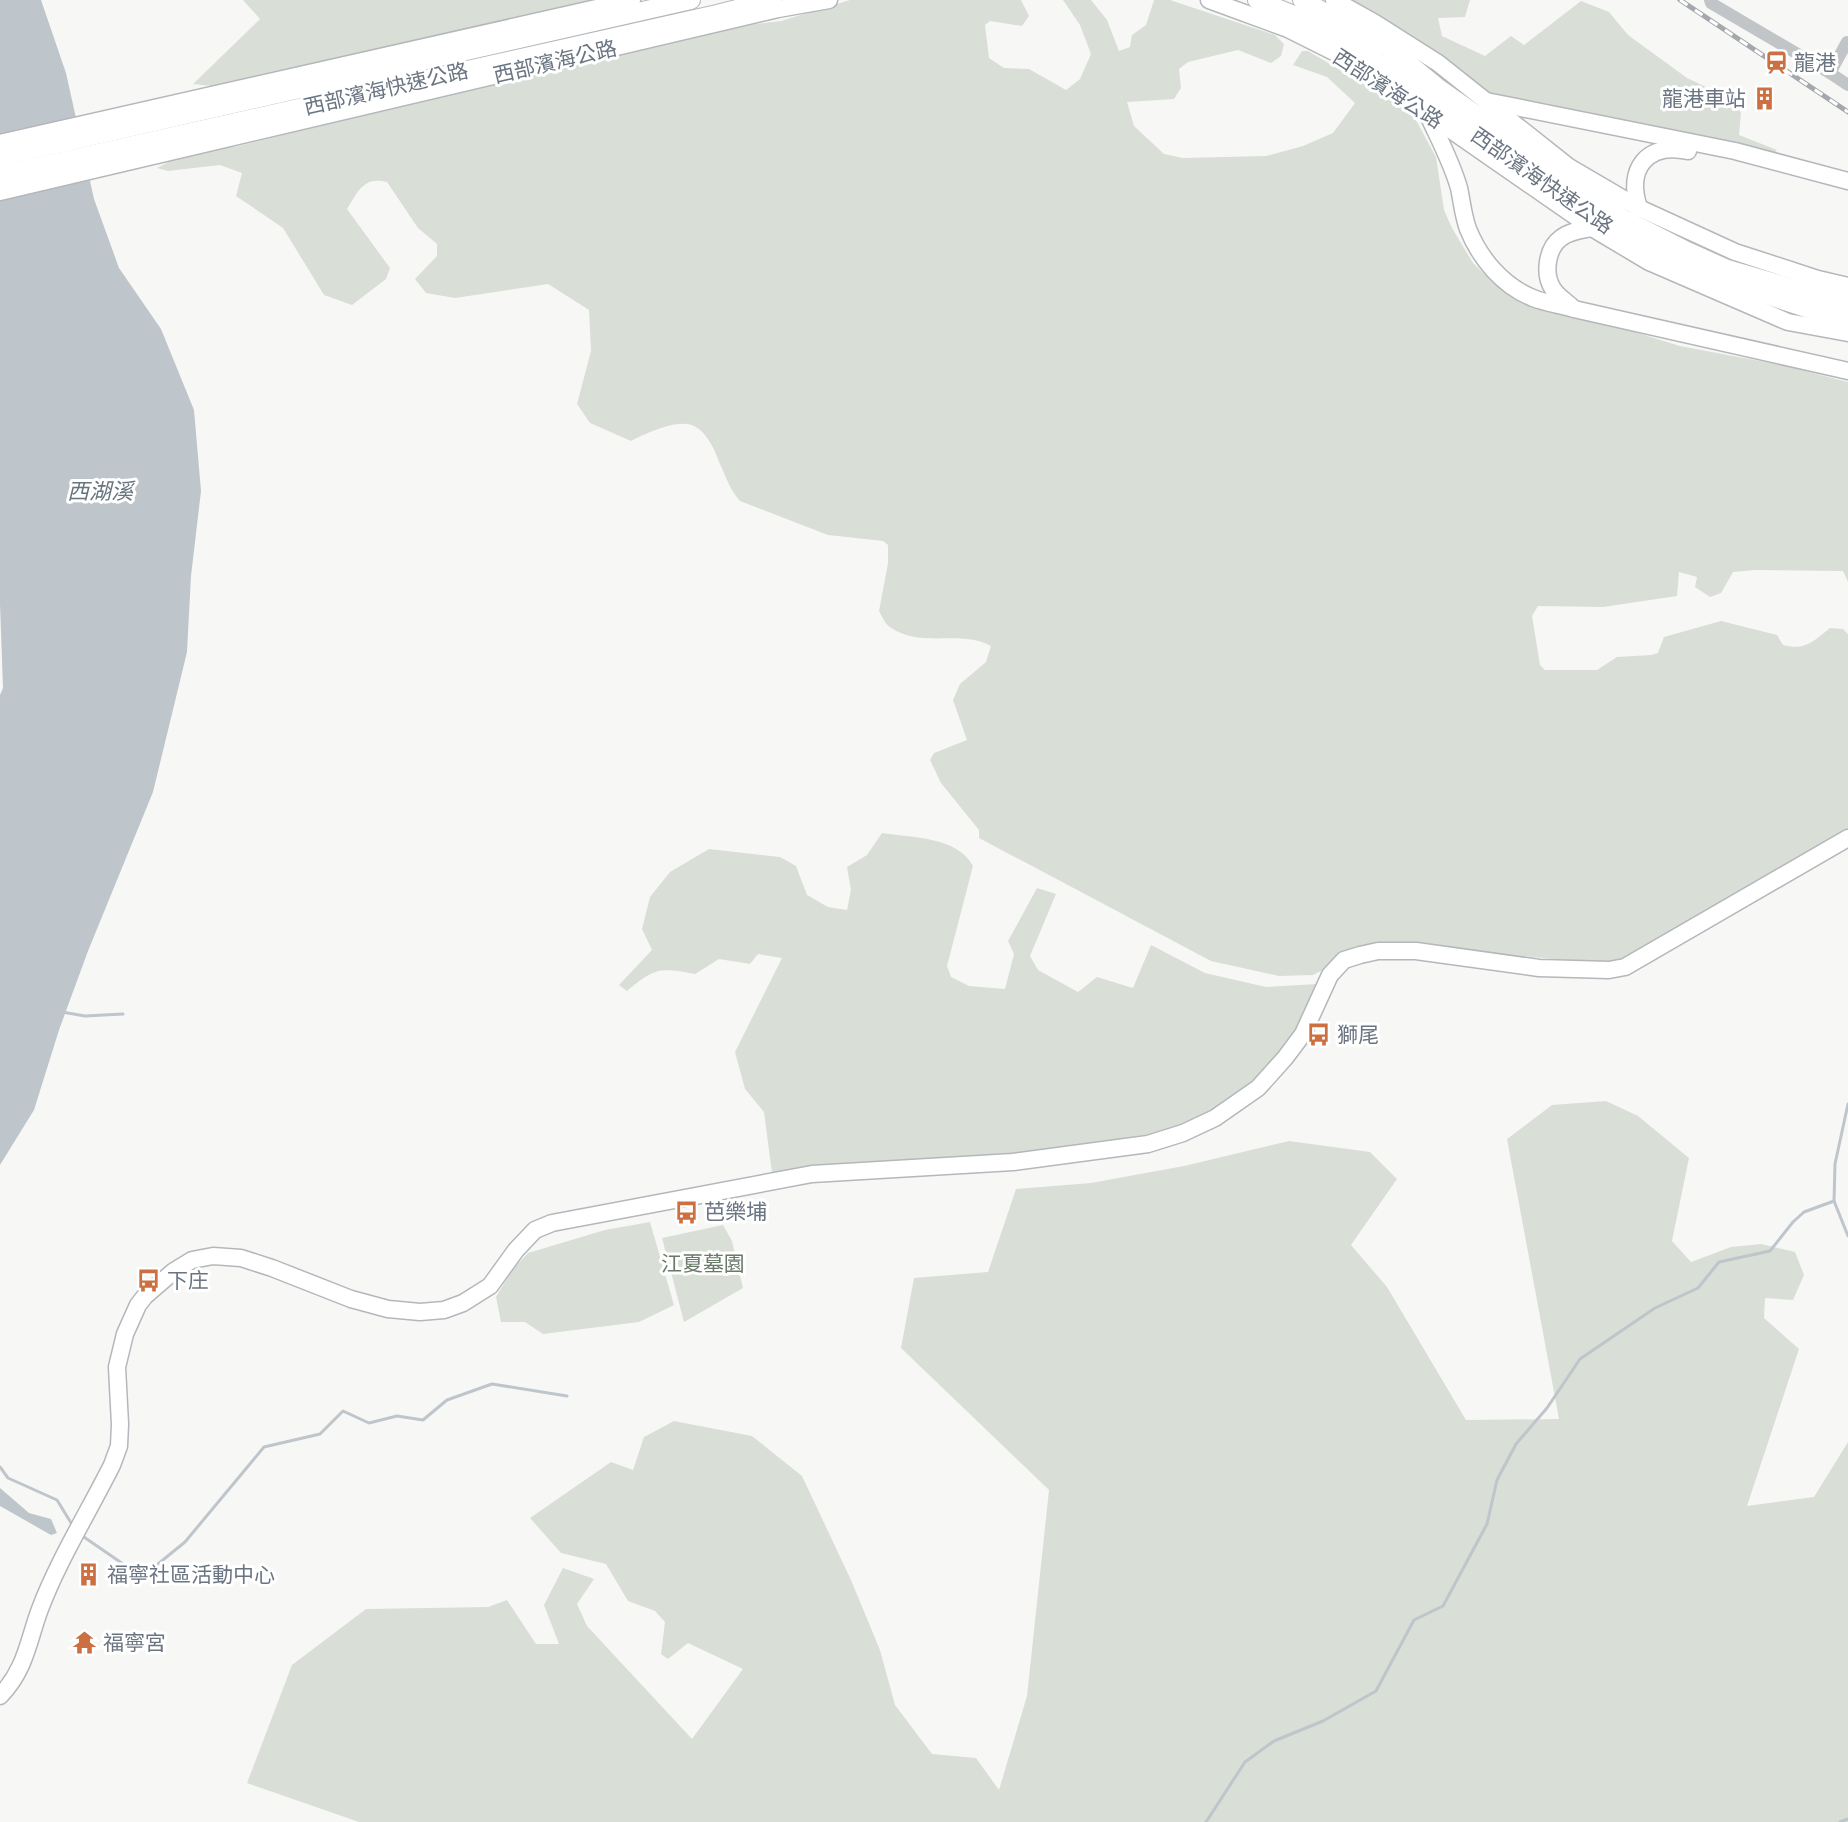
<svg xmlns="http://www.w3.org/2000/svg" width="1848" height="1822" font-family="Mulish,'Noto Sans TC',sans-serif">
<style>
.green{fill:#d9ded7}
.water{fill:#bec5cb}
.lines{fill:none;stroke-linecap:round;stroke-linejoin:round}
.stream{stroke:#bec5cb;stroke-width:3}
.major-casing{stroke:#b4b7bb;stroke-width:19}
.highway-casing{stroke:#b5b8bb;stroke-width:20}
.minor{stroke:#c2c5c8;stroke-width:12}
.major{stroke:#fff;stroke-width:16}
.highway{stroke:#fff;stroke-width:18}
.rail-casing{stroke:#a4a8ad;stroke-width:5}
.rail{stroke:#fff;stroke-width:3;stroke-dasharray:9;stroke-linecap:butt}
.labels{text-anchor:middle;stroke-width:6;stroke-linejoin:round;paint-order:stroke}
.street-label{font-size:21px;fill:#6b7582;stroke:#fff}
.poi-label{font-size:21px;fill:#6b7582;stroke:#fff;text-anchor:start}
.park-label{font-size:21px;fill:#6a7a69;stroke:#fff}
.water-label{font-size:22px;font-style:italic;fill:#67757e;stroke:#fff}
</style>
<rect width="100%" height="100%" fill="#f7f8f6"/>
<g class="green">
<polygon points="243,0 594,0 230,88 193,84 260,19"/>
<path d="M850,0H1021L1029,16L1022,26L990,21L985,25L989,58L1004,68L1029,69L1066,90L1080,79L1091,54L1080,25L1063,0H1091L1107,20L1119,51L1130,47L1132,35L1146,25L1154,0H1170L1275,35L1284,44L1281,56L1271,63L1238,50L1188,62L1179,69L1181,88L1174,99L1127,102L1134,126L1164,154L1183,158L1266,156L1303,146L1333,133L1355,103L1327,77L1293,65L1302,51H1308L1404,108L1417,122L1436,157L1444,210L1452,228L1473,263L1497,286L1559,313L1612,325L1680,346L1781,365L1848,382V582L1843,571L1756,570L1733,572L1721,593L1710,597L1695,587L1697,577L1679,572L1677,596L1603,607L1538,606L1532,616L1540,665L1545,670H1597L1617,657L1651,655L1658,653L1664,637L1721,621L1777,635L1783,645C1805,651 1814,641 1830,628L1843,629L1848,634V832L1637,958L1612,964L1384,944H1375L1313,975L1279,976L1211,961L979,838V830L941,783L930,760L934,753L967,740L953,700L960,684L986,662L991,646C960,629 920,649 890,627C885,624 882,616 879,611L888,563V545L883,541L828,535L740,501C730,490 726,477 720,464C715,451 708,433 694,426C678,418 645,434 631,441L590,423L577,404L591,351L589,310L548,284L455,298L426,293L415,279L437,256V244L418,228L387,182C363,176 358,192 347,209L390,268L386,279L352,305L324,295L283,228L236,196L242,173L220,165L168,171L157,168L184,154L239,146L706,30L781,21Z"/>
<polygon points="1349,0 1470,0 1465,17 1438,18 1442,36 1485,56 1511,36 1524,45 1581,1 1609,12 1628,35 1687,78 1732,99 1741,113 1739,135 1777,150 1770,158 1497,96 1461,81"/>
<path d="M882,833C912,838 957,836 973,866L947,966L951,977L969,986L1005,989L1014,954L1008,941L1037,888L1056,894L1030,956L1038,970L1078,992L1097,977L1133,988L1151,945L1205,973L1266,987L1317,984L1326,991L1256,1090L1163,1132L991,1158L772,1173L764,1112L745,1089L735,1052L782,958L758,954L750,964L719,959L695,974C660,967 654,968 627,991L619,985L652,950L642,929L650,897L670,872L709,849L780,857L796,866L807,895L828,907L847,910L851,890L847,867L867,855Z"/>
<polygon points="1606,1101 1638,1116 1689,1158 1672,1241 1691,1262 1731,1247 1761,1244 1795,1252 1804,1275 1793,1300 1765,1298 1764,1318 1799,1349 1747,1506 1814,1497 1848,1442 1848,1822 359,1822 247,1783 292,1665 366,1609 488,1607 507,1600 536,1644 559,1644 544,1605 563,1568 594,1579 577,1604 587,1626 692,1739 743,1669 688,1643 668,1659 661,1654 665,1622 655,1611 628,1601 606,1564 561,1553 530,1518 611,1462 633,1470 644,1437 674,1421 752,1436 802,1476 851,1580 880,1650 895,1705 932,1754 976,1758 999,1790 1027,1696 1049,1490 901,1348 914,1278 988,1272 1016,1189 1091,1183 1184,1166 1289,1141 1370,1152 1397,1179 1351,1245 1387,1287 1466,1420 1559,1419 1507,1139 1552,1105"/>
<polygon points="650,1222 674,1305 639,1322 543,1334 525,1322 501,1322 496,1297 512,1270 528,1253 605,1230"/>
<polygon points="723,1225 732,1241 743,1288 684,1322 662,1238"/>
</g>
<g class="water">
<polygon points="0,0 41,0 66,73 94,199 119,268 161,329 194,410 201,491 191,576 187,652 153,792 88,951 59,1030 34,1110 0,1165 0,695 3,688 0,604"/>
<polygon points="0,1488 29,1513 51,1519 57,1533 51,1535 0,1506"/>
</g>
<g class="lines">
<g class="stream">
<polyline points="62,1012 85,1016 123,1014"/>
<polyline points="1848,1104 1835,1164 1834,1201 1848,1236"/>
<polyline points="0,1467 8,1478 57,1500 73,1526"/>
<polyline points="81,1535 142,1577 185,1542 264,1447 320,1434 343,1411 369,1423 397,1416 423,1420 447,1400 492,1384 567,1396"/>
<polyline points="1206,1822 1245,1762 1274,1741 1323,1721 1376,1691 1414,1620 1443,1606 1487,1524 1497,1480 1516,1444 1547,1408 1580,1359 1655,1308 1698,1288 1719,1262 1770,1251 1793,1222 1804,1212 1834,1201"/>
<polyline points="1840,1822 1848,1819"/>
</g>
<defs>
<g id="major">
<polyline points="1209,0 1288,29 1350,60 1592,228 1649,262 1788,322 1848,333"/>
<polyline points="1334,0 1375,23 1438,63 1569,167 1639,208 1735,252 1818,279 1848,286"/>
<polyline points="1486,101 1735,151 1848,181"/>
<path d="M1428,115C1439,139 1452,163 1459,188C1462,202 1463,215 1468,229C1480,259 1503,286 1533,298C1546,303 1561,305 1574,309L1848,371"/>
<polyline points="0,143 632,0"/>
<polyline points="0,192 778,9 829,0"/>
<path d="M1639,208C1626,169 1647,142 1688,151"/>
<path d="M1573,308C1567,302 1557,296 1553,289C1543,274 1547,248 1561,238C1570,231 1582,230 1592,228"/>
<path d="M0,1696C26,1669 28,1641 40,1609C58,1561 89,1511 112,1465L119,1446L120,1424L117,1367L125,1334L138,1305L145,1296L174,1271L192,1260L213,1256L241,1258L272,1268L351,1299L388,1309L420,1312L444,1310L463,1303L490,1286L516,1250L535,1230L552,1223L812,1174L1013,1162L1148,1144L1183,1133L1215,1118L1258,1088L1285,1058L1303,1034L1330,975L1344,960L1360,955L1378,951H1416L1539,968L1609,970L1625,967L1848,838"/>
</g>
<g id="highway">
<polyline points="1257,0 1306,20 1373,58 1503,155 1618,235 1680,266 1812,310 1848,317"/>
<polyline points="1302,0 1387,46 1437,87 1624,219 1687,251 1727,269 1813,294 1848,301"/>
<polyline points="0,157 691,0"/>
<polyline points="0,175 717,14 772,0"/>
</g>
</defs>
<use href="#major" class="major-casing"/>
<use href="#highway" class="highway-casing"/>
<g class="minor">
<polyline points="1710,0 1711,3 1830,73"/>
<polyline points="1847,42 1830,73 1848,85"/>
</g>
<use href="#major" class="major"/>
<use href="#highway" class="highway"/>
<defs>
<polyline id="rail" points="1680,0 1848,112"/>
</defs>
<use href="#rail" class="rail-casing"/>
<use href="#rail" class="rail"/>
</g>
<defs>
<symbol id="station-bare" viewBox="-9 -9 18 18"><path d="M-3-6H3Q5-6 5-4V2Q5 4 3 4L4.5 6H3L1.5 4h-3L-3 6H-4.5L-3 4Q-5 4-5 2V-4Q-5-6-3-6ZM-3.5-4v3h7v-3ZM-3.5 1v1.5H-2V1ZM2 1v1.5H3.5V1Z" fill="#cd7041" stroke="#fff" stroke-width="2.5" paint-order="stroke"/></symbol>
<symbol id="building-bare" viewBox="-9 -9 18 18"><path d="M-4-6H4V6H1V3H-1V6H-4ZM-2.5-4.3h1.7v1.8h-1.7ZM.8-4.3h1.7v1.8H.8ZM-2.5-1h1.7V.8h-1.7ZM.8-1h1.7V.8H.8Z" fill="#cd7041" stroke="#fff" stroke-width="2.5" paint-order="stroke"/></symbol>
<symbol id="bus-bare" viewBox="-9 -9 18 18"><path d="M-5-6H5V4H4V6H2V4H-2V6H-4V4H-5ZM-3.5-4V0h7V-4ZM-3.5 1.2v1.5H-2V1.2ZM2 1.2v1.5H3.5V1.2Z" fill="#cd7041" stroke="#fff" stroke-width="2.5" paint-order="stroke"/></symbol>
<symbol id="temple-bare" viewBox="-9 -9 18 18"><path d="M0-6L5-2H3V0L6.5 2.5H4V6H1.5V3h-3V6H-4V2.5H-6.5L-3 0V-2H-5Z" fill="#cd7041" stroke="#fff" stroke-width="2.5" paint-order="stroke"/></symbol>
</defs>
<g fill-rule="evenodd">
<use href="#station-bare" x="1760" y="46" width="33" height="33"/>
<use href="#building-bare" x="1748" y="82" width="33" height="33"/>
<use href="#bus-bare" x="1302" y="1018" width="33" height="33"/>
<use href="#bus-bare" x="670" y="1196" width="33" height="33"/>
<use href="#bus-bare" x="132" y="1264" width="33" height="33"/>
<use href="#building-bare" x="72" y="1558" width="33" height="33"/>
<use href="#temple-bare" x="68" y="1626" width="33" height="33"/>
</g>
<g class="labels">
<g class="street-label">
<text transform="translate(555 62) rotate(-13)" y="7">西部濱海公路</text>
<text transform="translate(386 89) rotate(-13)" y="7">西部濱海快速公路</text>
<text transform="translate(1388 89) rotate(33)" y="7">西部濱海公路</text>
<text transform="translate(1542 181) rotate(35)" y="7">西部濱海快速公路</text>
</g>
<g class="poi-label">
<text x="1794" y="70">龍港</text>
<text x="1746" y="106" text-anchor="end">龍港車站</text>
<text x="1337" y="1042">獅尾</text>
<text x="704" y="1219">芭樂埔</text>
<text x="167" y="1288">下庄</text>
<text x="107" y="1582">福寧社區活動中心</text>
<text x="103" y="1650">福寧宮</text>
</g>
<g class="park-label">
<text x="703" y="1271">江夏墓園</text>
</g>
<g class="water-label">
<text x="100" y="499">西湖溪</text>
</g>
</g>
</svg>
